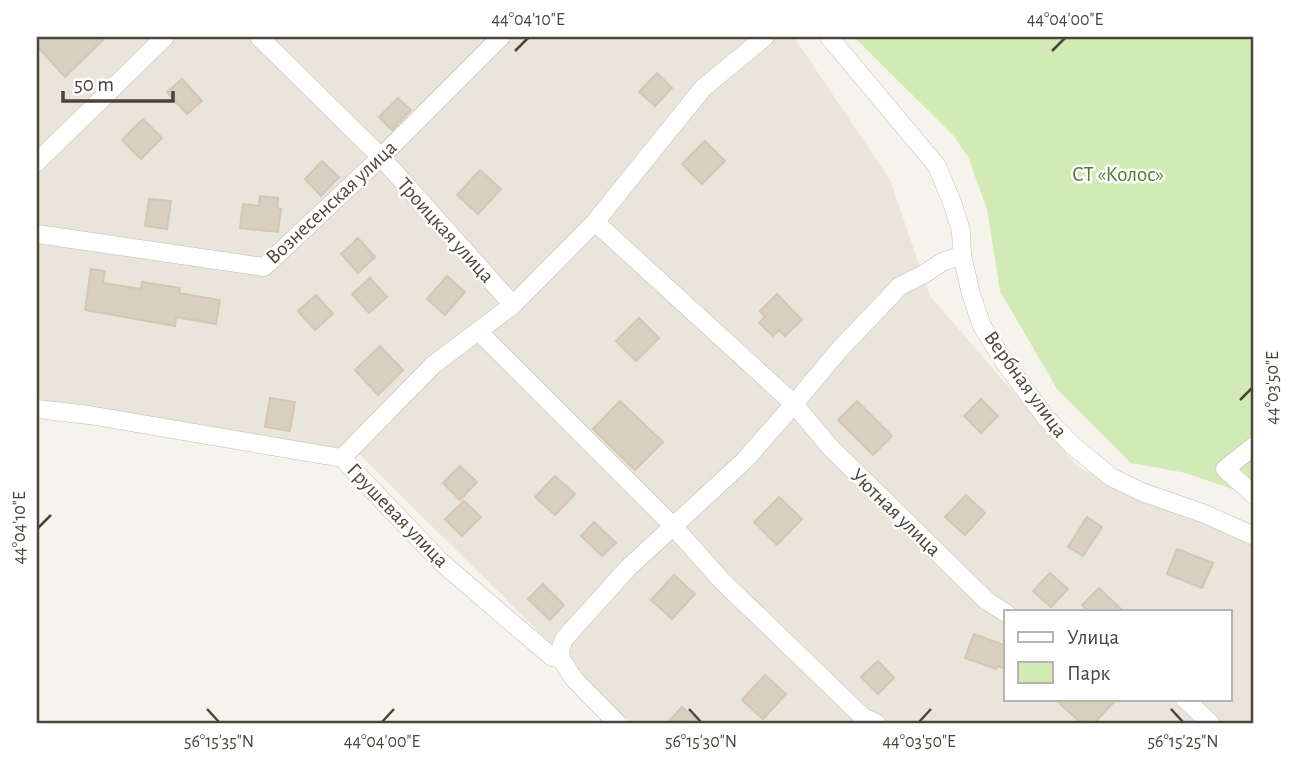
<svg xmlns="http://www.w3.org/2000/svg" width="1291" height="760" font-family="'Alegreya Sans',sans-serif">
<style>
.residential{fill:#eae5da;fill-rule:evenodd}
.green{fill:#d2eab5}
.building{fill:#d8cfc1;stroke:#d3c7b4;stroke-width:2}
.lines{fill:none;stroke-linecap:round;stroke-linejoin:round}
.minor-casing{stroke:#c2bbae;stroke-width:19}
.minor{stroke:#fff;stroke-width:18}
.ticks{fill:none;stroke:#4b4439;stroke-width:2.5}
.labels{text-anchor:middle;stroke-width:5;stroke-linejoin:round;paint-order:stroke}
.park-label{font-size:21px;fill:#4a7f2a;stroke:#fff}
.street-label{font-size:21px;fill:#4b4439;stroke:#fff}
.neatline{fill:none;stroke:#4b4439;stroke-width:2.5}
.ticks-label{font-size:18px;text-anchor:middle;fill:#4b4439}
</style>
<rect width="100%" height="100%" fill="#f6f3ec"/>
<path class="residential" d="M37,37H794L890,180L930,296L1079,468L1241,536L1254,548V723H631L357,452L37,407ZM1006,611H1230V699H1006Z"/>
<polygon class="green" points="854,37 1254,37 1254,505 1235,490 1186,473 1131,463 1057,389 1000,291 987,209 968,157 953,135"/>
<g class="building">
<polygon points="37,37 106,37 65,77 37,46"/>
<polygon points="657,73 672,88 655,106 639,92"/>
<polygon points="182,79 202,101 187,114 167,92"/>
<polygon points="398,98 411,110 392,130 379,117"/>
<polygon points="143,119 162,138 141,159 122,140"/>
<polygon points="705,141 725,161 702,184 682,164"/>
<polygon points="322,161 339,177 321,196 305,179"/>
<polygon points="480,170 501,189 478,214 457,195"/>
<polygon points="260,196 278,198 277,208 281,209 278,232 240,228 243,204 259,206"/>
<polygon points="149,199 171,201 167,229 145,226"/>
<polygon points="358,238 375,257 358,273 341,254"/>
<polygon points="91,269 105,271 103,283 141,289 142,282 180,288 179,293 220,300 216,324 176,317 175,326 85,310"/>
<polygon points="447,276 465,292 445,315 427,299"/>
<polygon points="370,278 387,297 369,313 352,294"/>
<polygon points="777,294 802,320 785,336 779,330 773,336 759,323 765,317 760,311"/>
<polygon points="316,295 333,314 315,330 298,311"/>
<polygon points="639,318 659,338 636,361 616,341"/>
<polygon points="380,346 403,370 378,395 355,370"/>
<polygon points="270,398 295,402 290,431 265,427"/>
<polygon points="981,399 998,416 981,433 964,416"/>
<polygon points="620,401 663,442 635,470 593,429"/>
<polygon points="857,401 892,436 873,455 838,420"/>
<polygon points="460,466 477,482 460,500 443,483"/>
<polygon points="555,476 575,494 555,515 535,497"/>
<polygon points="966,495 985,513 965,535 945,517"/>
<polygon points="779,497 802,519 777,545 754,522"/>
<polygon points="464,501 481,517 462,536 445,519"/>
<polygon points="1087,517 1102,527 1083,556 1068,547"/>
<polygon points="594,522 616,543 602,556 581,536"/>
<polygon points="1177,549 1213,563 1202,588 1167,574"/>
<polygon points="1050,573 1068,589 1051,607 1033,591"/>
<polygon points="674,575 695,594 672,619 651,600"/>
<polygon points="543,584 564,605 550,620 528,599"/>
<polygon points="1099,588 1123,611 1088,611 1082,605"/>
<polygon points="974,634 1006,646 1006,669 997,666 996,669 965,658"/>
<polygon points="878,661 894,678 878,694 861,677"/>
<polygon points="765,675 786,694 763,719 742,700"/>
<polygon points="1055,699 1117,699 1094,723 1081,723"/>
<polygon points="682,707 699,723 667,723"/>
</g>
<g class="lines">
<defs>
<g id="minor">
<polyline points="259,37 381,157 513,305"/>
<polyline points="829,37 937,166 953,205 961,231 962,255 971,294 982,326 1005,363 1046,418 1071,444 1111,477 1142,492 1205,514 1254,536"/>
<polyline points="37,162 165,37"/>
<polyline points="595,222 794,404 839,350 900,286 924,274 942,262 962,255"/>
<polyline points="37,234 264,267 381,157 501,37"/>
<polyline points="479,332 674,527 722,581 863,717 876,723"/>
<polyline points="37,409 89,415 342,458 441,562 552,657 561,659 574,679 617,723"/>
<polyline points="1254,446 1225,469 1254,495"/>
<polyline points="342,458 433,365 513,305 595,222 703,88 765,37"/>
<polyline points="561,659 560,650 564,639 628,568 745,460 794,404 830,447 987,601 1006,613"/>
<polyline points="1185,699 1210,723"/>
</g>
</defs>
<use href="#minor" class="minor-casing"/>
<use href="#minor" class="minor"/>
</g>
<path class="ticks" d="M515,51L528,38M1052,51L1065,38M1240,400L1252,388M38,528L51,515M207,709L219,722M689,709L701,722M1171,709L1183,722M382,722L394,709M919,722L931,709"/>
<g class="labels">
<g class="park-label">
<text x="1118" y="181">СТ «Колос»</text>
</g>
<g class="street-label">
<text transform="translate(331 202) rotate(-43)" y="7">Вознесенская улица</text>
<text transform="translate(446 230) rotate(48)" y="7">Троицкая улица</text>
<text transform="translate(1026 384) rotate(54)" y="7">Вербная улица</text>
<text transform="translate(896 512) rotate(44)" y="7">Уютная улица</text>
<text transform="translate(398 515) rotate(46)" y="7">Грушевая улица</text>
</g>
</g>
<rect width="1291" height="760" fill="none" stroke="#ffffff" stroke-width="77"/>
<rect x="1004" y="610" width="228" height="91" fill="#ffffff" stroke="#b7b4b0" stroke-width="2"/>
<rect x="1018" y="632" width="35" height="10" fill="#ffffff" stroke="#b7b4b0" stroke-width="2"/>
<text x="1067" y="644" font-size="21" fill="#4b4439">Улица</text>
<rect x="1018" y="662" width="35" height="21" fill="#d2eab5" stroke="#b7b4b0" stroke-width="2"/>
<text x="1067" y="680" font-size="21" fill="#4b4439">Парк</text>
<path d="M63 91v10h110v-10" fill="none" stroke="#4b4439" stroke-width="3.5"/>
<text x="74" y="91" font-size="21" fill="#4b4439" stroke="#ffffff" stroke-width="5" paint-order="stroke">50 m</text>
<rect x="38" y="38" width="1214" height="684" class="neatline"/>
<g class="ticks-label">
<text x="528" y="25">44°04'10"E</text>
<text x="1065" y="25">44°04'00"E</text>
<text transform="translate(1272 388) rotate(-90)" y="6">44°03'50"E</text>
<text transform="translate(19 528) rotate(-90)" y="6">44°04'10"E</text>
<text x="219" y="747">56°15'35"N</text>
<text x="382" y="747">44°04'00"E</text>
<text x="701" y="747">56°15'30"N</text>
<text x="919" y="747">44°03'50"E</text>
<text x="1183" y="747">56°15'25"N</text>
</g>
</svg>
